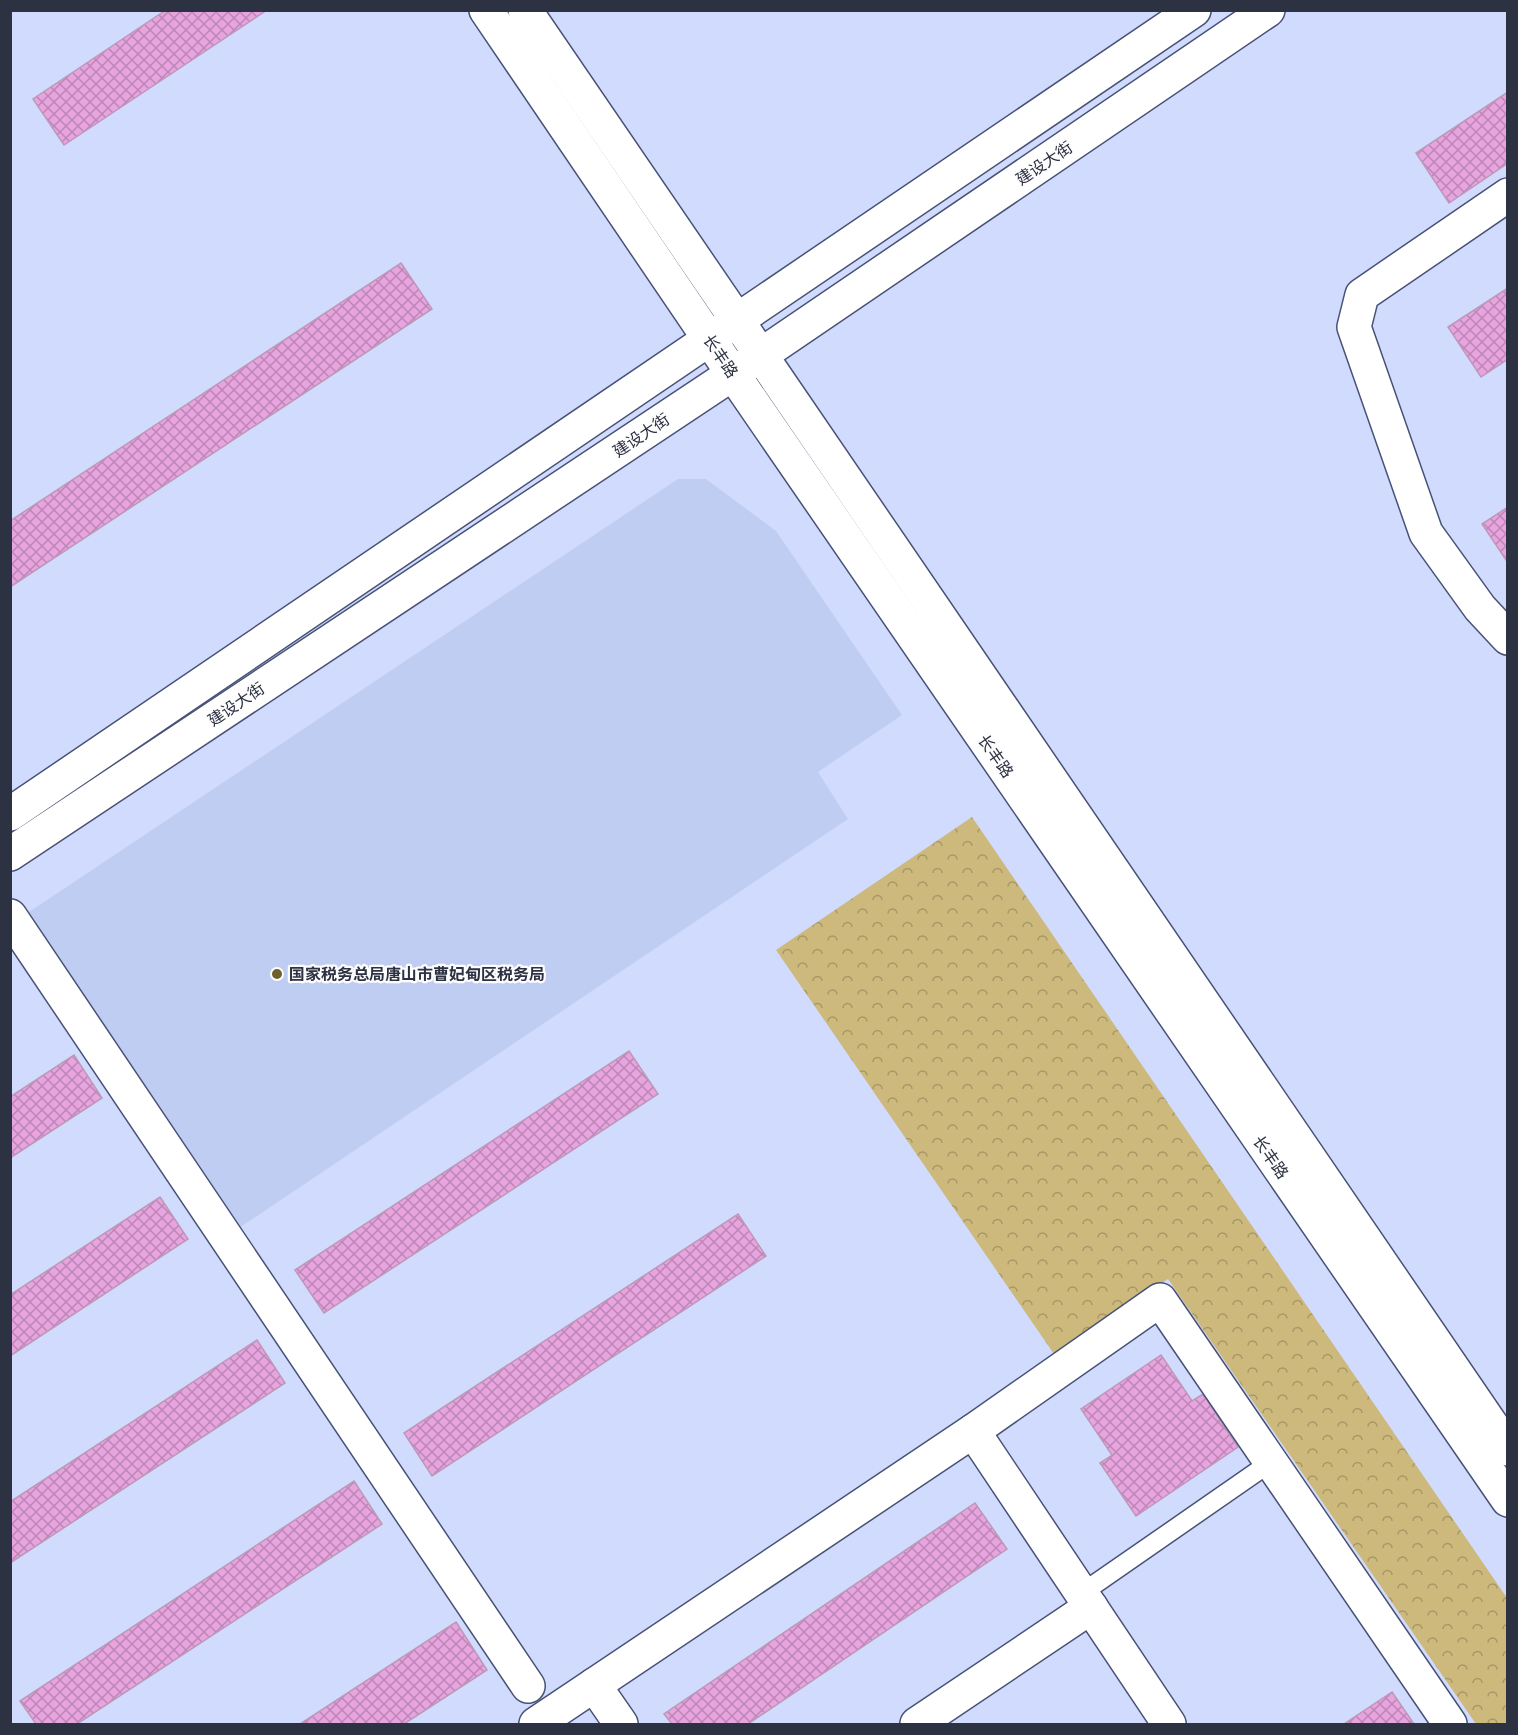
<svg xmlns="http://www.w3.org/2000/svg" width="1518" height="1735" font-family="Arial,'Noto Sans SC',sans-serif">
<style>
.built{fill:#c0cdf3}
.forest{fill:url(#forest-crowns)}
.building{fill:url(#building-cross-hatch);stroke:#bd99b8;stroke-width:1.5}
.lines{fill:none;stroke-linecap:round;stroke-linejoin:round}
.service-casing{stroke:#485276;stroke-width:21}
.minor-casing{stroke:#485276;stroke-width:36}
.secondary-casing{stroke:#485276;stroke-width:36}
.service{stroke:#fff;stroke-width:18}
.minor{stroke:#fff;stroke-width:33}
.secondary{stroke:#fff;stroke-width:33}
.poi-dot{fill:#6f5f2d;stroke:#fdfdfd;stroke-width:2}
.labels{text-anchor:middle;stroke-width:4.5;stroke-linejoin:round;paint-order:stroke}
.street-label{font-size:16px;fill:#2d3243;stroke:#fdfdfd}
.poi-label{font-size:16px;font-weight:bold;fill:#2d3243;stroke:#fdfdfd;text-anchor:start}
</style>
<defs>
<pattern id="forest-crowns" width="20" height="18" patternUnits="userSpaceOnUse" patternTransform="scale(1.5)"><rect width="20" height="18" fill="#cdb97c"/><path d="M2 6a3 3 0 1 1 6 0M12 15a3 3 0 1 1 6 0" fill="none" stroke="#a79767"/></pattern>
<pattern id="building-cross-hatch" width="8" height="8" patternUnits="userSpaceOnUse" patternTransform="scale(1.5)"><rect width="8" height="8" fill="#e7a4de"/><path d="M0 0l8 8M0 8l8-8" fill="none" stroke="#bc86b6"/></pattern>
</defs>
<rect width="100%" height="100%" fill="#d0dbfd"/>
<polygon class="built" points="678,479 706,479 776,531 902,715 818,772 848,819 233,1232 23,916"/>
<polygon class="forest" points="972,817 1507,1598 1507,1724 1476,1724 1168,1279 1054,1354 776,950"/>
<g class="building">
<polygon points="166,10 267,10 64,145 33,99"/>
<polygon points="1508,92 1508,163 1449,203 1416,153"/>
<polygon points="401,263 432,309 10,587 10,521"/>
<polygon points="1508,288 1508,359 1481,377 1448,327"/>
<polygon points="1508,507 1508,563 1482,524"/>
<polygon points="629,1051 658,1094 324,1313 295,1270"/>
<polygon points="74,1055 102,1098 10,1158 10,1097"/>
<polygon points="160,1197 188,1239 10,1356 10,1295"/>
<polygon points="738,1214 766,1256 432,1476 404,1433"/>
<polygon points="257,1340 285,1383 10,1563 10,1502"/>
<polygon points="1161,1355 1192,1401 1203,1394 1238,1447 1136,1516 1100,1463 1112,1455 1081,1409"/>
<polygon points="354,1481 382,1524 77,1724 36,1724 20,1701"/>
<polygon points="975,1503 1007,1549 748,1724 672,1724 664,1714"/>
<polygon points="456,1622 487,1670 404,1724 300,1724"/>
<polygon points="1392,1692 1414,1724 1344,1724"/>
</g>
<g class="lines">
<defs>
<polyline id="service" points="1082,1593 1271,1462"/>
<g id="minor">
<polyline points="1508,195 1362,295 1354,327 1426,533 1480,608 1508,638"/>
<polyline points="10,916 528,1686"/>
<polyline points="973,1431 1160,1300 1450,1724"/>
<polyline points="594,1685 621,1724"/>
<polyline points="536,1724 973,1431 1169,1724"/>
<polyline points="917,1724 1091,1607"/>
</g>
<g id="secondary">
<polyline points="486,10 733,374 1508,1500"/>
<polyline points="525,10 1508,1449"/>
<polyline points="10,814 1194,10"/>
<polyline points="10,854 761,355 1268,10"/>
</g>
</defs>
<use href="#service" class="service-casing"/>
<use href="#minor" class="minor-casing"/>
<use href="#secondary" class="secondary-casing"/>
<use href="#service" class="service"/>
<use href="#minor" class="minor"/>
<use href="#secondary" class="secondary"/>
</g>
<circle class="poi-dot" cx="277" cy="974" r="6"/>
<g class="labels">
<g class="street-label">
<text transform="translate(1044 163) rotate(-34)" y="6">建设大街</text>
<text transform="translate(721 356) rotate(56)" y="6">长丰路</text>
<text transform="translate(641 435) rotate(-34)" y="6">建设大街</text>
<text transform="translate(236 704) rotate(-34)" y="6">建设大街</text>
<text transform="translate(996 756) rotate(55)" y="6">长丰路</text>
<text transform="translate(1271 1157) rotate(55)" y="6">长丰路</text>
</g>
<g class="poi-label">
<text x="289" y="980">国家税务总局唐山市曹妃甸区税务局</text>
</g>
</g>
<rect width="1518" height="1735" fill="none" stroke="#2d3243" stroke-width="24"/>
</svg>
